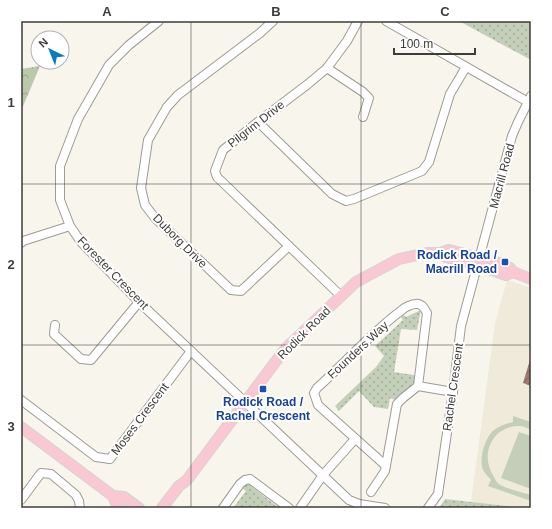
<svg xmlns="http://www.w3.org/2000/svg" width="552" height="529" font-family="Arial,sans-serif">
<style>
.built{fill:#efeada}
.grass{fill:url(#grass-dots)}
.forest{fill:url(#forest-crowns)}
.pitch{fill:#c4cfb9}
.building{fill:url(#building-hatch)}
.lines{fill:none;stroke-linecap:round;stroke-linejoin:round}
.minor-casing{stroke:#9e9b93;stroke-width:10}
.major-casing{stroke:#d4d4d3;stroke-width:12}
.minor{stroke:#fff;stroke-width:8}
.major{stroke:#fac8d3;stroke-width:10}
.grid{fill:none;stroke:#3d3c38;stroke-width:1;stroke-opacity:0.55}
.transit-dot{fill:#1a4fb4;stroke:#fff;stroke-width:1.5}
.labels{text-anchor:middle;stroke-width:4;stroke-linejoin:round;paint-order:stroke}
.street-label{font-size:12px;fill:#3d3c38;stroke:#fff}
.transit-label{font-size:12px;font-weight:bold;fill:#164399;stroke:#fff;text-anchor:end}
.neatline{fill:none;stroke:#3d3c38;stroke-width:1.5}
.grid-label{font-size:13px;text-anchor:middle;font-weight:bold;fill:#3d3c38}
</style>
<defs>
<pattern id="grass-dots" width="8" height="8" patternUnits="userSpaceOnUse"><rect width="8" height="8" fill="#c4cfb9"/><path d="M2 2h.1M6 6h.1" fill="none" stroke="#a0a997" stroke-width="1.8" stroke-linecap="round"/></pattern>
<pattern id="forest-crowns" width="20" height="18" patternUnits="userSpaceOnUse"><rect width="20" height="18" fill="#b9c9a9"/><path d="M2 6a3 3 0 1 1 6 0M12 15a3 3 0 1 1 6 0" fill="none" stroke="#98a48b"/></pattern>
<pattern id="building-hatch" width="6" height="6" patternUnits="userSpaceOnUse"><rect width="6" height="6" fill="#9d7876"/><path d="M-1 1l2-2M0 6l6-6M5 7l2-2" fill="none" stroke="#816462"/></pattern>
</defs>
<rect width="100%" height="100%" fill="#f8f5ec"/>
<polygon class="built" points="507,280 531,288 531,508 471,502 495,323"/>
<g class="grass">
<polygon points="459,21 530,21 531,60"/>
<polygon points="421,310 417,330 401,329 394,372 414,375 416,377 414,384 395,400 390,398 388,409 374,407 359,391 339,411 335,406 376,367 384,356 375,346 403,320 401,317 404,315 406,317"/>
<polygon points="249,483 255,484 252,487 279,508 233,508 246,491 242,488"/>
<polygon points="445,499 525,508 439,508"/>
</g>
<polygon class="forest" points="40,66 21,111 21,69"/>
<g class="pitch">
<path d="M513,416L531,422V430C527,428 523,426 519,426C492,426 479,455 494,477C495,479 497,483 499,484C504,488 524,493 531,495V501L488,486L491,480C488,477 485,473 483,470C479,459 484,442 491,433C496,427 505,424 513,422Z"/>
<polygon points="519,432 531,436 531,489 501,478"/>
</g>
<polygon class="building" points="530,360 531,360 531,386 523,383"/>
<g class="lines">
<defs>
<g id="minor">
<polyline points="159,21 129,45 109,65 78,119 60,166 60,200 70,226 81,242 139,302 349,500 359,504 385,508"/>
<polyline points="273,21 260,33 178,95 167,107 148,140 141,188 145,205 155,218 231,290 241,291 289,246"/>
<polyline points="386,21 528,102"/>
<polyline points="327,68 363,92 369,98 363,117"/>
<polyline points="258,122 332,194 346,201 354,199 422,171 429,162 450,94 466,67"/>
<polyline points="21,243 23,241 70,226"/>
<polyline points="341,296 217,177 215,171 223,150 258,122 308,84 327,68 347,41 358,21"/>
<polyline points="55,325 54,334 81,359 91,360 139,302"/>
<polyline points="21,400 96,457 110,459 191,351"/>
<path d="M385,465L318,405L314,393L317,388C345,363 372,332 402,310C405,307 412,304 416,304C421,303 425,309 427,313L418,386"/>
<polyline points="371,492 385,471 397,404 403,398 418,386 453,392"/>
<polyline points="21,500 41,473 51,474 76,495 79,501 80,508"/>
<polyline points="223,508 240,484 245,480 250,479 289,508"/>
<polyline points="300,508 323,475 355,439"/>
<polyline points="428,508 438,494 453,392 461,326 512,136 518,122 531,96"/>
</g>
<g id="major">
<polyline points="440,253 446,257 478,265 506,275 513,272"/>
<polyline points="21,427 113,496 124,497 139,508"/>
<polyline points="113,496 117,505 121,508"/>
<polyline points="162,508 179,486 187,480 285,349 356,282 399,259 427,253 440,253 449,250 496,262 510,268 513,272 531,279"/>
</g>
</defs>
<use href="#minor" class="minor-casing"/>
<use href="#major" class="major-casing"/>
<use href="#minor" class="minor"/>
<use href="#major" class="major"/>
</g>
<path class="grid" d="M191,21V508M361,21V508M21,184H531M21,345H531"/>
<g class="transit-dot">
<rect x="501" y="258" width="8" height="8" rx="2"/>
<rect x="259" y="385" width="8" height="8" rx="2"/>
</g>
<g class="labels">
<g class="street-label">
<text transform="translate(256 124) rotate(-38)" y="4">Pilgrim Drive</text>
<text transform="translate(502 176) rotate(-75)" y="4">Macrill Road</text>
<text transform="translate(180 241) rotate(45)" y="4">Duborg Drive</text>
<text transform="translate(113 273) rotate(46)" y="4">Forester Crescent</text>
<text transform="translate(304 333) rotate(-45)" y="4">Rodick Road</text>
<text transform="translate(358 350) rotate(-43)" y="4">Founders Way</text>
<text transform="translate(453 387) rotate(-82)" y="4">Rachel Crescent</text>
<text transform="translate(140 419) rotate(-53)" y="4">Moses Crescent</text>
</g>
<g class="transit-label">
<text x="497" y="259">Rodick Road /<tspan x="497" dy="14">Macrill Road</tspan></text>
<text x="263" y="406" text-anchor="middle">Rodick Road /<tspan x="263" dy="14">Rachel Crescent</tspan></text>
</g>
</g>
<rect width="552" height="529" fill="none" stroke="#ffffff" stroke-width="44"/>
<g transform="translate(50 50) rotate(317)"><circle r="19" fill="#ffffff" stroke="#b1b1af"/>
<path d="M0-3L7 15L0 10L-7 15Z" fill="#0a7ac4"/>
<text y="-6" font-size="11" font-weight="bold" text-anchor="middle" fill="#3d3c38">N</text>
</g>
<path d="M394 48v6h81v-6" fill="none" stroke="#3d3c38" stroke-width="2"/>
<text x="400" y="48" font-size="12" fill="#3d3c38" stroke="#ffffff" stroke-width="3" paint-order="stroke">100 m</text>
<rect x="22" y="22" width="508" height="485" class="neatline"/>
<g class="grid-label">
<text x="107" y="16">A</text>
<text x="276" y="16">B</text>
<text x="445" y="16">C</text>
<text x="11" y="107">1</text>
<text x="11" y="269">2</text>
<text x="11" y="431">3</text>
</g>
</svg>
